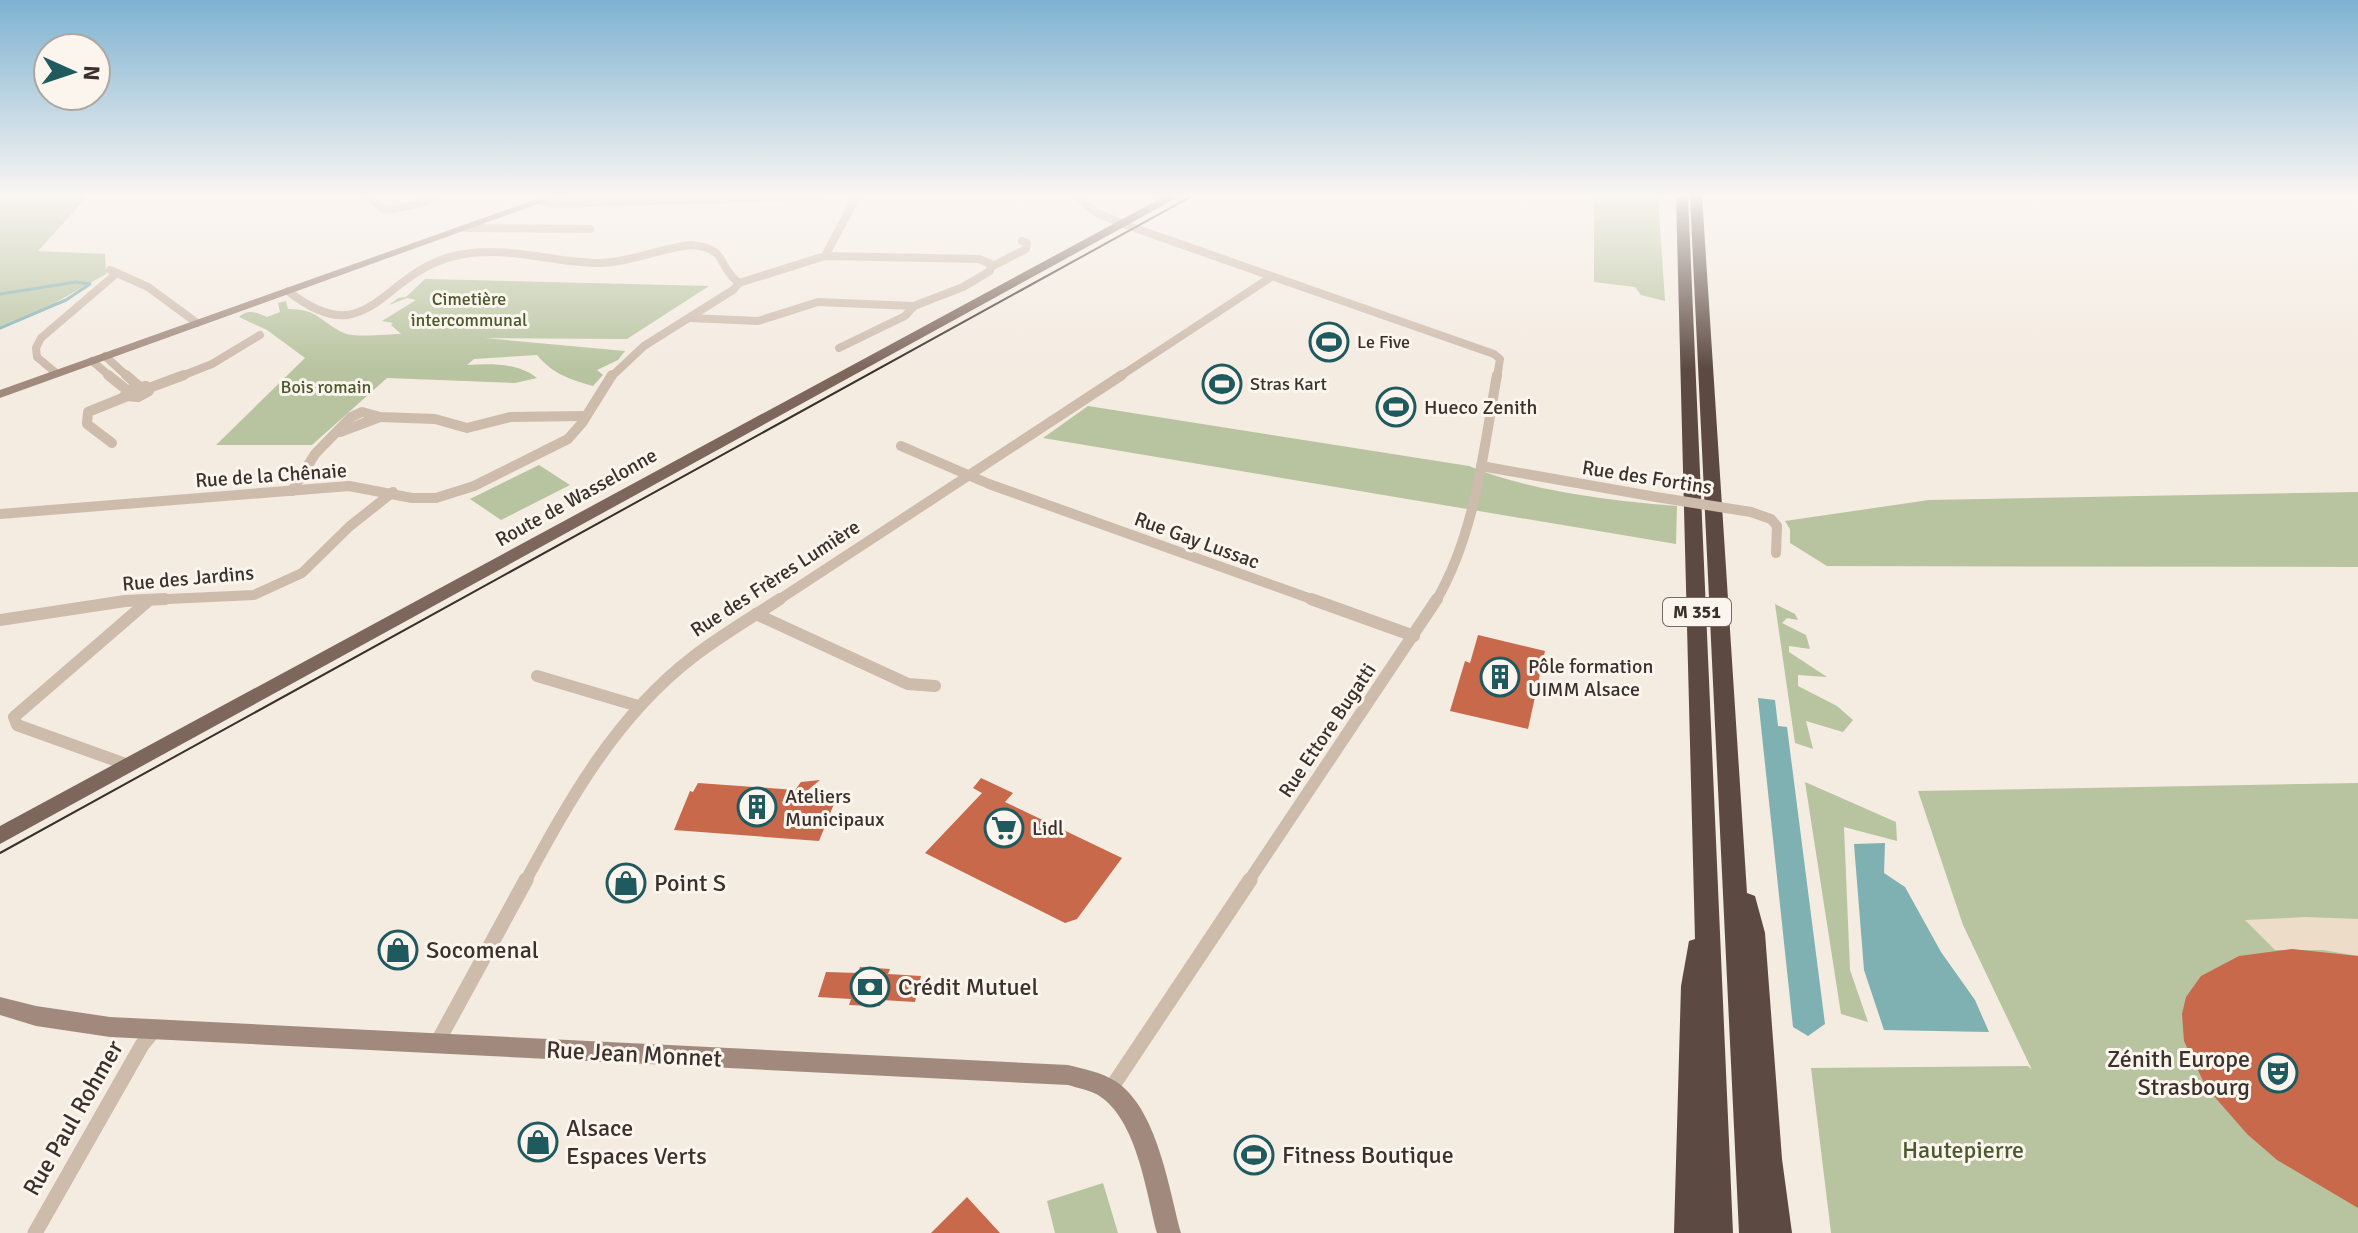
<svg xmlns="http://www.w3.org/2000/svg" width="2358" height="1233" font-family="Signika,sans-serif">
<style>
.green{fill:#b8c4a0}
.plaza{fill:#ecdcc8}
.water{fill:#7fb0b2}
.lines{fill:none;stroke-linecap:round;stroke-linejoin:round}
.stream{stroke:#7fb0b2;stroke-width:3}
.building{fill:#c8694b}
.street-far3{stroke:#cdbbac;stroke-width:8}
.street-far2{stroke:#cdbbac;stroke-width:10}
.street-far1{stroke:#cdbbac;stroke-width:12}
.street{stroke:#cdbbac;stroke-width:15}
.secondary{fill:#a18a7d;fill-rule:evenodd}
.primary{fill:#7d675c;fill-rule:evenodd}
.highway{fill:#5c4a42;fill-rule:evenodd}
.tram{stroke:#3b302b;stroke-width:2}
.street-bridge{stroke:#cdbbac;stroke-width:10}
.labels{text-anchor:middle;stroke-width:6;stroke-linejoin:round;paint-order:stroke}
.far-park-label{font-size:18px;fill:#4a5a2e;stroke:#fbf5ee}
.far-poi-label{font-size:18px;fill:#3b302b;stroke:#fbf5ee;text-anchor:start}
.shield{fill:#fbf5ee;stroke:#756b66;stroke-width:2}
.shield-label{font-size:18px;font-weight:bold;fill:#3b302b}
.poi-label{font-size:20px;fill:#3b302b;stroke:#fbf5ee;text-anchor:start}
.street-label{font-size:20px;fill:#3b302b;stroke:#fbf5ee}
.near-poi-label{font-size:24px;fill:#3b302b;stroke:#fbf5ee;text-anchor:start}
.near-street-label{font-size:24px;fill:#3b302b;stroke:#fbf5ee}
.near-park-label{font-size:24px;fill:#4a5a2e;stroke:#fbf5ee}
</style>
<rect width="100%" height="100%" fill="#f4ebe1"/>
<g class="green">
<polygon points="0,196 88,196 38,251 105,254 106,274 53,304 0,326"/>
<polygon points="1594,196 1658,196 1665,301 1641,295 1635,287 1594,282"/>
<path d="M425,279L709,286L627,339L485,338L625,351L618,360L597,370L603,375L593,386C569,379 553,374 537,355L474,359L467,365C490,364 517,362 537,378L515,383L387,378L312,445H216L305,358L267,330L239,317C248,308 257,313 267,317L280,312L278,303L286,301L288,309C319,309 320,322 344,333C355,338 388,334 401,334L391,325L393,323L382,321L416,300L407,298L389,305L398,298L406,297Z"/>
<path d="M1088,406L1469,466C1528,491 1613,501 1677,506L1676,544L1043,438Z"/>
<polygon points="539,465 570,485 501,520 470,499"/>
<polygon points="2358,492 2358,567 1827,566 1790,543 1790,529 1785,521 1929,500"/>
<polygon points="1775,604 1795,614 1798,620 1787,618 1782,623 1806,635 1810,649 1789,646 1789,652 1827,677 1798,675 1798,686 1837,706 1853,720 1843,732 1806,721 1813,749 1795,743"/>
<polygon points="1805,782 1896,822 1897,841 1844,827 1850,970 1868,1022 1841,1014"/>
<polygon points="2358,783 2358,1233 1831,1233 1811,1068 2028,1066 2032,1070 1963,925 1918,791"/>
<polygon points="1103,1183 1118,1233 1055,1233 1047,1201"/>
</g>
<polygon class="plaza" points="2306,917 2358,919 2358,956 2323,950 2275,950 2245,920"/>
<g class="water">
<polygon points="1758,698 1775,700 1778,726 1787,727 1825,1024 1808,1036 1793,1027"/>
<polygon points="1885,843 1884,873 1905,887 1941,952 1975,1000 1989,1032 1884,1030 1864,970 1854,844"/>
</g>
<g class="lines">
<polyline class="stream" points="0,294 76,282 90,284 66,300 0,328"/>
</g>
<g class="building">
<polygon points="1478,635 1545,651 1528,729 1450,711 1465,661 1470,663"/>
<polygon points="981,778 1013,793 1005,802 1122,858 1077,919 1065,923 925,853 982,793 973,788"/>
<polygon points="820,780 807,791 838,794 819,841 674,830 690,791 693,792 698,783 795,790 801,782"/>
<polygon points="2292,949 2358,956 2358,1208 2277,1160 2247,1134 2206,1087 2184,1041 2182,1014 2186,997 2201,976 2239,956"/>
<polygon points="860,967 890,969 888,974 921,976 915,1002 882,1000 880,1006 872,1006 849,1005 851,999 818,997 826,972 858,973"/>
<polygon points="967,1197 1000,1233 931,1233"/>
</g>
<g class="lines">
<g class="street-far3">
<polyline points="368,196 383,209 389,210 426,202 434,196"/>
<polyline points="1075,196 1097,213 1123,224 1494,354 1500,359 1497,377"/>
<polyline points="541,201 552,204 819,196"/>
<polyline points="466,228 590,229"/>
<polyline points="825,256 857,196"/>
<polyline points="991,267 1026,249 1027,243 1022,241"/>
<polyline points="117,273 148,287 197,323"/>
<path d="M288,291C369,355 380,274 454,256C505,244 551,263 601,263C632,262 660,248 691,245C729,248 716,266 739,283"/>
<polyline points="690,318 758,321 818,302 914,306 905,316 839,348"/>
<polyline points="105,356 128,377"/>
<polyline points="92,361 111,377"/>
<polyline points="56,373 37,357 36,348 41,338 117,273 110,270"/>
<polyline points="179,377 212,364 260,335"/>
<polyline points="611,377 644,346 733,290 739,283 825,256 979,259 991,264 990,271 963,287 914,306"/>
<polyline points="1119,377 1271,277"/>
</g>
<g class="street-far2">
<polyline points="108,375 128,391"/>
<polyline points="126,375 140,387"/>
<polygon points="146,386 149,391 138,397 124,396 131,389"/>
<polyline points="149,388 184,375"/>
<polyline points="340,432 380,417"/>
<polyline points="112,443 87,424 88,412 125,397"/>
<polyline points="901,446 989,484 1317,601"/>
<polyline points="1481,466 1656,497"/>
<polyline points="292,491 315,454 351,417 362,412 380,417 435,419 467,428 510,417 586,416"/>
<polyline points="1751,512 1771,519 1777,526 1776,553"/>
<polyline points="0,514 349,486 412,498 436,498 474,486 568,439 582,423 612,375"/>
<polyline points="124,601 254,595 302,573 350,526 393,492"/>
<polyline points="777,601 1122,375"/>
<path d="M1436,601C1476,532 1483,452 1497,375"/>
</g>
<g class="street-far1">
<polyline points="1311,599 1414,636"/>
<polyline points="756,614 908,684 935,686"/>
<polyline points="0,620 125,601 165,599"/>
<polyline points="537,676 638,706"/>
<polyline points="128,765 17,725 14,717 147,602"/>
<path d="M525,882C570,799 616,716 693,657C720,636 751,618 780,599"/>
<polyline points="1248,882 1437,599"/>
</g>
<g class="street">
<polyline points="437,1043 526,880"/>
<polyline points="1110,1090 1250,880"/>
<polyline points="35,1233 142,1045 155,1029"/>
</g>
<g class="secondary">
<polygon points="545,196 560,196 0,398 0,390"/>
<path d="M0,997L36,1006L110,1017L1068,1065C1084,1069 1101,1072 1115,1081C1157,1107 1169,1189 1181,1233H1157C1146,1192 1137,1119 1098,1095C1089,1090 1078,1088 1068,1085L110,1037L36,1026L0,1015Z"/>
</g>
<polygon class="primary" points="1165,196 1180,196 0,844 0,826"/>
<g class="highway">
<polygon points="1676,196 1688,196 1733,1233 1674,1233 1681,986 1689,941 1695,939"/>
<polygon points="1690,196 1702,196 1747,893 1755,896 1765,933 1782,1159 1792,1233 1739,1233"/>
</g>
<polyline class="tram" points="0,853 1192,196"/>
<polyline class="street-bridge" points="1656,497 1751,512"/>
</g>
<linearGradient id="sky" x2="0" y2="1"><stop stop-color="#7eb2d2"/><stop offset="0.53" stop-color="#faf6f2"/><stop offset="1" stop-color="#faf6f2" stop-opacity="0"/></linearGradient>
<rect width="2358" height="369" fill="url(#sky)"/>
<defs>
<symbol id="stadium-ring" viewBox="-11 -11 22 22"><circle r="9.5" fill="#fbf5ee" stroke="#1f5a5e" stroke-width="1.5"/><path d="M0-5a6.5 5 0 1 0 0 10a6.5 5 0 1 0 0-10ZM-3.5-1.8h7v3.6h-7Z" fill="#1f5a5e"/></symbol>
<symbol id="building-ring" viewBox="-11 -11 22 22"><circle r="9.5" fill="#fbf5ee" stroke="#1f5a5e" stroke-width="1.5"/><path d="M-4-6H4V6H1V3H-1V6H-4ZM-2.5-4.3h1.7v1.8h-1.7ZM.8-4.3h1.7v1.8H.8ZM-2.5-1h1.7V.8h-1.7ZM.8-1h1.7V.8H.8Z" fill="#1f5a5e"/></symbol>
<symbol id="supermarket-ring" viewBox="-11 -11 22 22"><circle r="9.5" fill="#fbf5ee" stroke="#1f5a5e" stroke-width="1.5"/><path d="M-6-5.5h2.5l.6 2H6L4.5 2H-2.5L-4.4-4H-6ZM-1.5 3.2a1.3 1.3 0 1 0 .1 0ZM3 3.2a1.3 1.3 0 1 0 .1 0Z" fill="#1f5a5e"/></symbol>
<symbol id="shop-ring" viewBox="-11 -11 22 22"><circle r="9.5" fill="#fbf5ee" stroke="#1f5a5e" stroke-width="1.5"/><path d="M-5-2.5h2.3a2.7 3.5 0 0 1 5.4 0H5L5.5 6h-11ZM-1.5-2.5h3a1.5 2.3 0 0 0-3 0Z" fill="#1f5a5e"/></symbol>
<symbol id="bank-ring" viewBox="-11 -11 22 22"><circle r="9.5" fill="#fbf5ee" stroke="#1f5a5e" stroke-width="1.5"/><path d="M-6-4H6V4H-6ZM0-2.3a2.3 2.3 0 1 0 0 4.6a2.3 2.3 0 1 0 0-4.6Z" fill="#1f5a5e"/></symbol>
<symbol id="theatre-ring" viewBox="-11 -11 22 22"><circle r="9.5" fill="#fbf5ee" stroke="#1f5a5e" stroke-width="1.5"/><path d="M-5-5.5Q0-4 5-5.5V0Q5 5 0 6Q-5 5-5 0ZM-3.3-2.5H-1v1.5H-3.3ZM1-2.5H3.3v1.5H1ZM-2.8 1Q0 5.5 2.8 1Z" fill="#1f5a5e"/></symbol>
</defs>
<g fill-rule="evenodd">
<use href="#stadium-ring" x="1307" y="320" width="44" height="44"/>
<use href="#stadium-ring" x="1200" y="362" width="44" height="44"/>
<use href="#stadium-ring" x="1374" y="385" width="44" height="44"/>
<use href="#building-ring" x="1478" y="655" width="44" height="44"/>
<use href="#building-ring" x="735" y="785" width="44" height="44"/>
<use href="#supermarket-ring" x="982" y="806" width="44" height="44"/>
<use href="#shop-ring" x="604" y="861" width="44" height="44"/>
<use href="#shop-ring" x="376" y="928" width="44" height="44"/>
<use href="#bank-ring" x="848" y="965" width="44" height="44"/>
<use href="#theatre-ring" x="2256" y="1051" width="44" height="44"/>
<use href="#shop-ring" x="516" y="1120" width="44" height="44"/>
<use href="#stadium-ring" x="1232" y="1133" width="44" height="44"/>
</g>
<g class="labels">
<g class="far-park-label">
<text x="469" y="305">Cimetière<tspan x="469" dy="21">intercommunal</tspan></text>
<text x="326" y="393">Bois romain</text>
</g>
<g class="far-poi-label">
<text x="1357" y="348">Le Five</text>
<text x="1250" y="390">Stras Kart</text>
</g>
<rect class="shield" x="1663" y="598" width="68" height="28" rx="6"/>
<g class="shield-label">
<text x="1697" y="618">M 351</text>
</g>
<g class="poi-label">
<text x="1424" y="414">Hueco Zenith</text>
<text x="1528" y="673">Pôle formation<tspan x="1528" dy="23">UIMM Alsace</tspan></text>
<text x="785" y="803">Ateliers<tspan x="785" dy="23">Municipaux</tspan></text>
<text x="1032" y="835">Lidl</text>
</g>
<g class="street-label">
<text transform="translate(271 475) rotate(-4)" y="7">Rue de la Chênaie</text>
<text transform="translate(1647 477) rotate(9)" y="7">Rue des Fortins</text>
<text transform="translate(576 497) rotate(-29)" y="7">Route de Wasselonne</text>
<text transform="translate(1197 540) rotate(20)" y="7">Rue Gay Lussac</text>
<text transform="translate(188 578) rotate(-5)" y="7">Rue des Jardins</text>
<text transform="translate(775 578) rotate(-33)" y="7">Rue des Frères Lumière</text>
<text transform="translate(1327 730) rotate(-56)" y="7">Rue Ettore Bugatti</text>
</g>
<g class="near-poi-label">
<text x="654" y="891">Point S</text>
<text x="426" y="958">Socomenal</text>
<text x="898" y="995">Crédit Mutuel</text>
<text x="2250" y="1067" text-anchor="end">Zénith Europe<tspan x="2250" dy="28">Strasbourg</tspan></text>
<text x="566" y="1136">Alsace<tspan x="566" dy="28">Espaces Verts</tspan></text>
<text x="1282" y="1163">Fitness Boutique</text>
</g>
<g class="near-street-label">
<text transform="translate(634 1054) rotate(3)" y="8">Rue Jean Monnet</text>
<text transform="translate(73 1118) rotate(-60)" y="8">Rue Paul Rohmer</text>
</g>
<g class="near-park-label">
<text x="1963" y="1158">Hautepierre</text>
</g>
</g>
<g transform="translate(72 72) rotate(93)"><circle r="38" fill="#fbf5ee" stroke="#aea6a0" stroke-width="2"/>
<path d="M0-6L14 30L0 20L-14 30Z" fill="#1f5a5e"/>
<text y="-12" font-size="22" font-weight="bold" text-anchor="middle" fill="#3b302b">N</text>
</g>
</svg>
